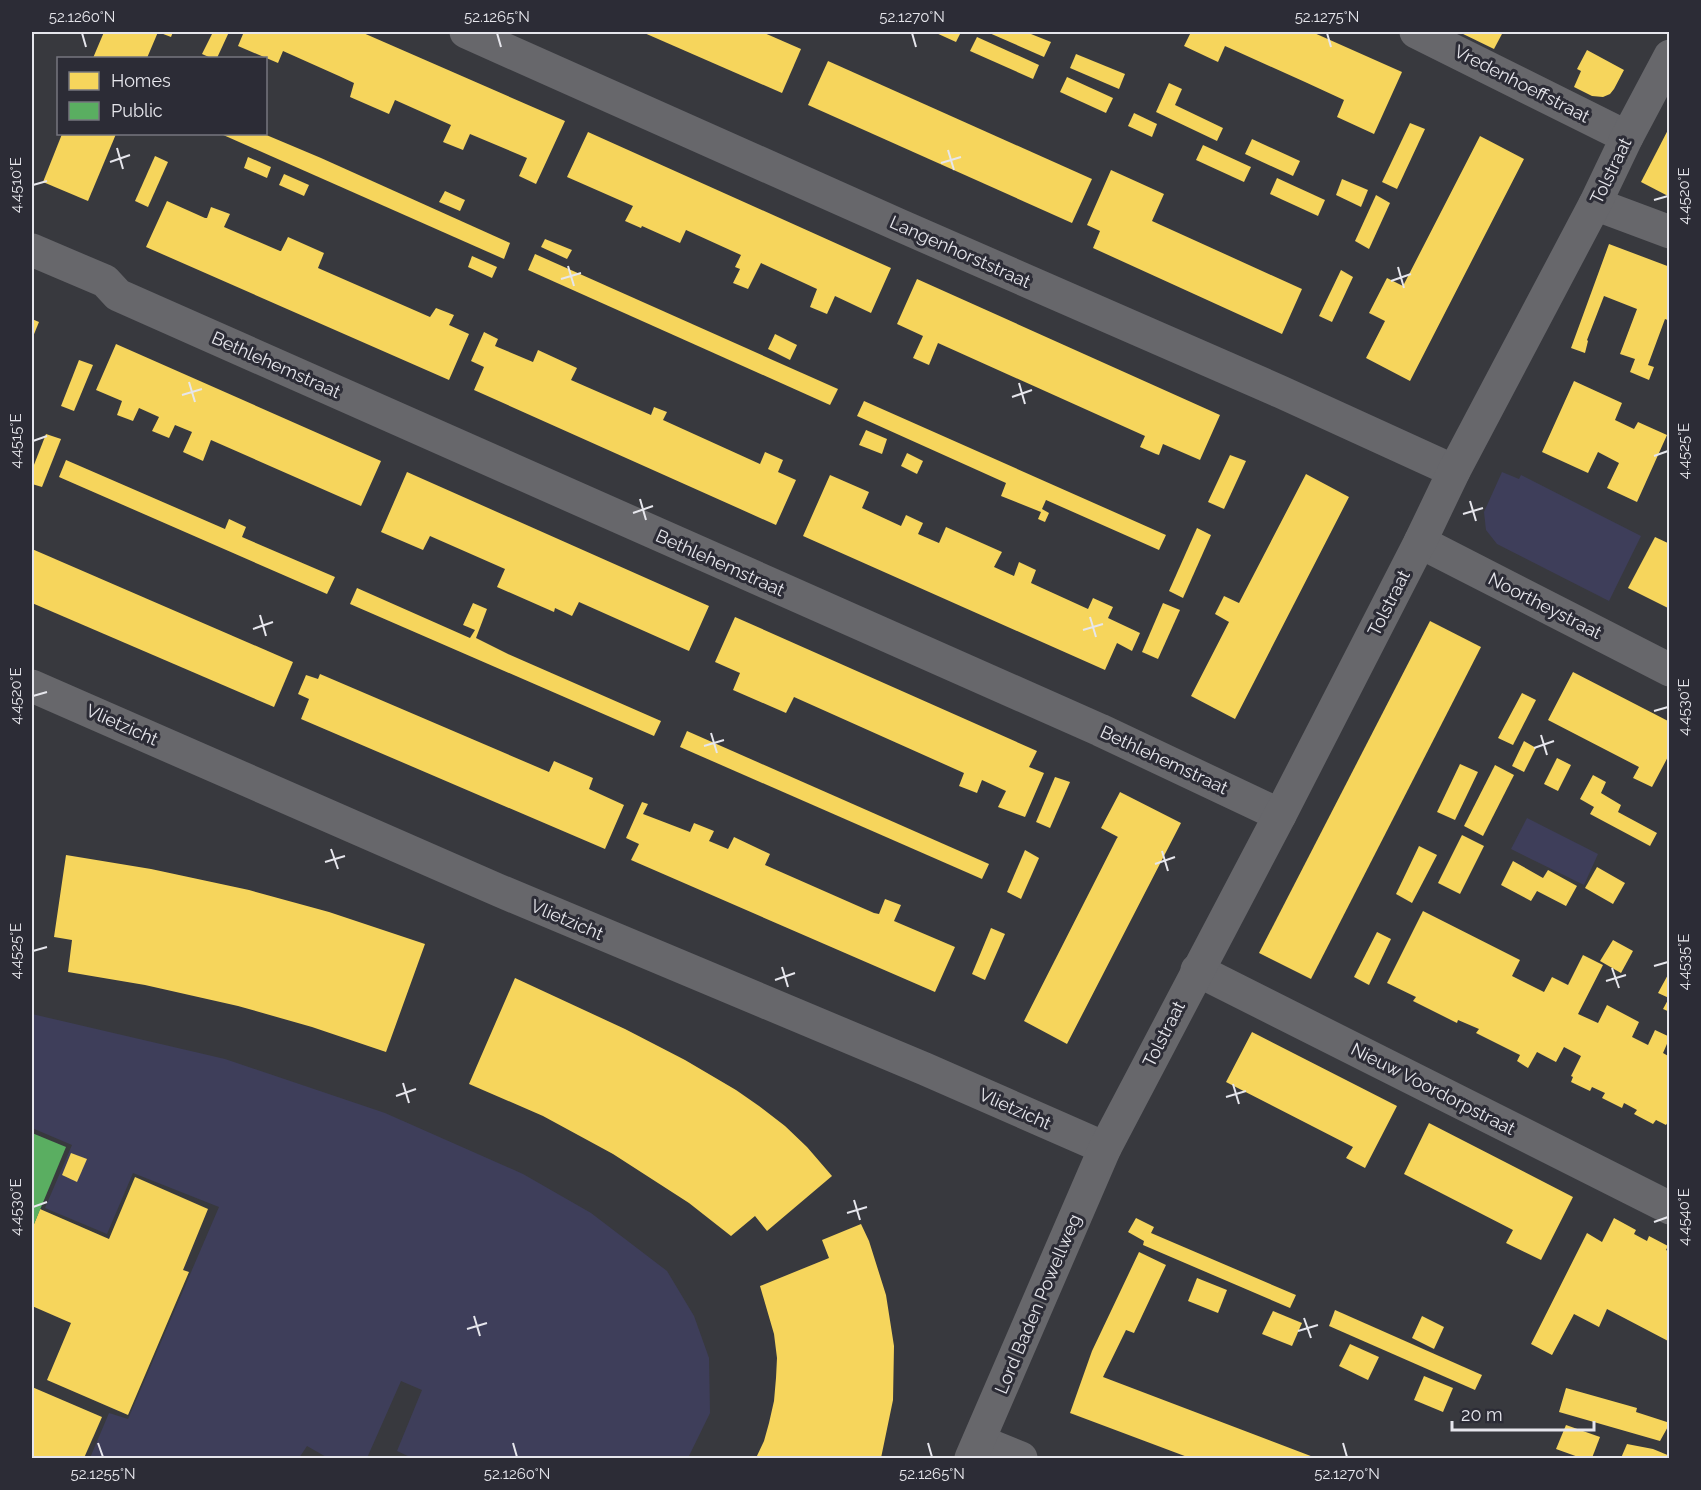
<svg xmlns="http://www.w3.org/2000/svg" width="1701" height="1490" font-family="Raleway,sans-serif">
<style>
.green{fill:#3e3e5a}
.homes{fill:#f6d55c}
.public{fill:#5aae61}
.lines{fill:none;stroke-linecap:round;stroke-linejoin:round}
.minor{stroke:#67676b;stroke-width:33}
.ticks{fill:none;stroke:#e6e6ec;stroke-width:2}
.labels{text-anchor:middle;stroke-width:6;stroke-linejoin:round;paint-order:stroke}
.street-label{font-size:18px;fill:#e6e6ec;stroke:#2c2c36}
.neatline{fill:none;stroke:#e6e6ec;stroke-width:2}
.ticks-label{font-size:15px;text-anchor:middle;fill:#e6e6ec}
</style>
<rect width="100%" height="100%" fill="#38393e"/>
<g class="green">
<polygon points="1502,472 1519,479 1521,475 1641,536 1609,601 1497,544 1486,530 1484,512"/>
<polygon points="1527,818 1598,854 1584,885 1511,849"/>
<polygon points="32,1014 225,1059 385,1113 523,1174 591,1213 667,1271 694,1316 709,1358 710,1413 688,1458 412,1458 397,1451 422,1390 401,1381 367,1458 328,1458 307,1446 299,1458 90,1458 109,1413 128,1419 219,1207 133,1173 107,1234 45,1208 72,1145 32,1128"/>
</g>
<g class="homes">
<polygon points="104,32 173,32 171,37 158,32 147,58 93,58"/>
<polygon points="213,32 229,32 217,58 211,58 202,54"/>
<polygon points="240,32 361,32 565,121 536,184 519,176 527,158 470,134 463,150 443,142 451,125 395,100 389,114 350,97 354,83 339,76 283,51 278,63 238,46 243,34"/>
<polygon points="642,32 762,32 801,49 782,93"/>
<polygon points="934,32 961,32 956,42"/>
<polygon points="987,32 1026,32 1051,42 1044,57"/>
<polygon points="1191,32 1312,32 1402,72 1374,134 1337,117 1344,100 1305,82 1225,46 1218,62 1184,46"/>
<polygon points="1459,32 1503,32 1494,49"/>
<polygon points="977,37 1039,65 1033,79 970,51"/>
<polygon points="1587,50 1624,70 1614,89 1610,94 1603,97 1592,96 1574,87 1581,71 1577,69"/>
<polygon points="1076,54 1125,74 1119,89 1070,68"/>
<polygon points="828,61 1092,179 1072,223 808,105"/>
<polygon points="1067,77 1113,98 1106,113 1060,92"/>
<polygon points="1169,83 1182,89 1175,105 1223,128 1217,141 1156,112"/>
<polygon points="1134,113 1157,124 1152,137 1128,126"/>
<polygon points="1410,123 1425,129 1397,189 1382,182"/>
<polygon points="1670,126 1670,197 1641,182"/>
<polygon points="588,132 891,268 871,313 835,296 827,314 810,307 817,289 761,263 748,289 733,283 740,269 735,267 741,255 686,230 680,243 642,226 641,228 625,221 633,206 567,177"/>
<polygon points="62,134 116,134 88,201 43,182"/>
<polygon points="221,134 264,134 321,158 510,243 504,259"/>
<polygon points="1480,136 1524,159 1410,381 1366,358 1385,321 1369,313 1387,278 1403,286"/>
<polygon points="1252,139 1300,161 1293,176 1245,154"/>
<polygon points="1203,145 1251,167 1244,182 1196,160"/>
<polygon points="155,156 168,162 148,207 135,201"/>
<polygon points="248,157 271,167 267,178 244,168"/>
<polygon points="1111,170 1164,194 1152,221 1302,289 1282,334 1093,248 1100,231 1087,225"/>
<polygon points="284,174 309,185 304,196 279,185"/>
<polygon points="1277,178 1325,200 1318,216 1270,194"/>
<polygon points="1342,179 1368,190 1361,207 1336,195"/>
<polygon points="445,191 465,200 460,211 439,202"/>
<polygon points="1376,195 1390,203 1369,249 1355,241"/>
<polygon points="167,201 205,218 207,218 211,207 230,214 224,227 280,251 281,251 288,237 324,253 318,268 430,317 436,308 454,315 449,325 469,334 449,380 146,247"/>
<polygon points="545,239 572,250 567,259 541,247"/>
<polygon points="1609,244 1670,267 1670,321 1665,319 1648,365 1654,367 1649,380 1630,372 1635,359 1620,354 1637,309 1604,296 1587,340 1588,341 1585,353 1571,348"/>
<polygon points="535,254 838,389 830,405 528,270"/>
<polygon points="472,256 497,267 492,278 468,267"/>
<polygon points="1341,270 1353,277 1332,322 1319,316"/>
<polygon points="917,279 1220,415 1200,460 1163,444 1159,455 1156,454 1140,447 1145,436 938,343 929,365 913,358 923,336 897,324"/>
<polygon points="32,319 39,322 32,339"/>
<polygon points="484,332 498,339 495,346 533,362 538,350 577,368 571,380 651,415 654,407 667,412 663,420 760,464 765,452 783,460 778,472 796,480 776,525 474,390 484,367 471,361"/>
<polygon points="775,334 797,345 790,360 768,349"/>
<polygon points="116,344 381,461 361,506 211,440 203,461 183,452 192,432 175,425 169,438 152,431 159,417 139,408 133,421 117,415 122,401 96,390"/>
<polygon points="79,360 93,365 74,411 61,406"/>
<polygon points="1574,381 1622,403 1615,420 1634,429 1638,422 1667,435 1637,502 1607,488 1619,463 1598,452 1588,473 1542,452"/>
<polygon points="864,401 1166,535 1159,550 1046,500 1042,509 1049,513 1045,522 1038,519 1041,512 1001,496 1006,483 857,416"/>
<polygon points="866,430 887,439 882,454 859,445"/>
<polygon points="46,434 61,439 42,487 32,484 32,470"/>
<polygon points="907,453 923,461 917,474 901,466"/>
<polygon points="1230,455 1246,461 1224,509 1208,502"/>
<polygon points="66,460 225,529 229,519 246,527 242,537 335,577 327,594 59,477"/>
<polygon points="407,472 709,606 689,651 579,602 572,616 555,608 554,612 497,587 505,569 430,536 423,550 381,532"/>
<polygon points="1306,474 1349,497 1235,719 1191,696 1229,622 1215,614 1224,596 1239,603"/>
<polygon points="830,475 869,492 862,508 901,526 906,515 923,523 918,534 939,543 946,527 1002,552 994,567 1014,576 1019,562 1036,570 1031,583 1088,609 1093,598 1113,607 1108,618 1140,633 1132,651 1117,643 1105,670 803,536"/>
<polygon points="1197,528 1211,535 1183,598 1169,591"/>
<polygon points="1655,537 1670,544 1670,609 1628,588"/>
<polygon points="32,549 293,662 274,707 32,603"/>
<polygon points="357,588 470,638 475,630 463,625 473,603 487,609 476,638 508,654 661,721 654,736 350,604"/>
<polygon points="1163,603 1180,610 1158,659 1142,652"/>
<polygon points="735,617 1037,751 1029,767 1044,773 1025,817 998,807 1006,791 982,780 977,793 959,786 964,773 794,697 786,713 733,690 740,673 715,662"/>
<polygon points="1430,621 1481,647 1311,979 1259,953"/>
<polygon points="1573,672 1670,722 1670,753 1652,787 1633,778 1639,767 1548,720"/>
<polygon points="320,674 549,772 554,761 593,778 589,789 624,805 605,849 301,719 309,699 298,694 306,675 318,679"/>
<polygon points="1522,693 1536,700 1513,745 1498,738"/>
<polygon points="687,731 989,864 982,879 680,747"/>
<polygon points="1524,741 1536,748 1524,772 1512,766"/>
<polygon points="1557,758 1571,765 1558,791 1544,784"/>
<polygon points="1460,764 1478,772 1455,820 1437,812"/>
<polygon points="1495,765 1514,775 1483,836 1464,826"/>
<polygon points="1593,775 1606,782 1601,793 1621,805 1618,812 1657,833 1650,846 1590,814 1594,807 1580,799"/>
<polygon points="1055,777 1070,782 1050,828 1036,822"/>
<polygon points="1120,792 1181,823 1067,1044 1024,1021 1117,838 1118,837 1101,828"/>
<polygon points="642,802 648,804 643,814 690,832 694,823 714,831 709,841 728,849 734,837 770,854 765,865 874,913 879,914 885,899 901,905 894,921 955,947 935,992 631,860 639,844 626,838"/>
<polygon points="1462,835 1484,846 1460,894 1438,883"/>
<polygon points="1419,846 1437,855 1412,903 1396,894"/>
<polygon points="1025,850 1039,858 1021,899 1007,892"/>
<polygon points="66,855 151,869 249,890 329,912 425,944 386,1052 312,1027 238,1006 145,985 68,972 72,940 54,937"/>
<polygon points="1513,861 1543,878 1548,870 1577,886 1566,906 1537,891 1531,901 1501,885"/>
<polygon points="1597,867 1625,883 1613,904 1585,888"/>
<polygon points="1423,911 1520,960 1512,976 1544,992 1552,977 1568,985 1583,955 1603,965 1578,1014 1598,1023 1607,1005 1639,1022 1632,1037 1648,1045 1655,1030 1670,1037 1663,1053 1670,1057 1670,1119 1666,1125 1656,1120 1653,1124 1634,1114 1637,1110 1624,1103 1622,1108 1602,1098 1605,1093 1592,1087 1590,1091 1571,1082 1573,1077 1571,1076 1581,1056 1564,1047 1556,1062 1537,1052 1528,1068 1517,1061 1520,1055 1476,1033 1479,1029 1458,1020 1457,1023 1413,1001 1416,997 1387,983"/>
<polygon points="991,928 1005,934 985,980 972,974"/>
<polygon points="1377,932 1391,939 1369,985 1354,977"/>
<polygon points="1613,940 1633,951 1621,973 1600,961"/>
<polygon points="1670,971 1670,1012 1663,1009 1669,998 1658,993"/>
<polygon points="515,978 625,1029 685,1060 736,1090 759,1106 785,1126 807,1147 832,1176 767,1231 755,1216 731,1236 689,1203 613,1154 543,1116 469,1084"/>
<polygon points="1252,1032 1397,1106 1365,1168 1346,1158 1353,1147 1226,1082"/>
<polygon points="1429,1123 1573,1197 1541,1260 1506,1243 1513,1230 1404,1174"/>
<polygon points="71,1153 87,1159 77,1182 62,1175"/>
<polygon points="135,1177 208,1209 183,1270 189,1272 128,1415 47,1380 71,1323 32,1306 32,1229 40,1209 109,1239"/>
<polygon points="1136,1218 1154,1227 1151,1233 1296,1295 1290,1308 1143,1245 1144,1241 1128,1232"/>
<polygon points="1614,1218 1636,1230 1634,1234 1647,1241 1649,1236 1668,1246 1666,1250 1670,1252 1670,1342 1607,1309 1599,1327 1574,1314 1552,1355 1531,1344 1587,1233 1602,1242"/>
<polygon points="861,1224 869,1241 886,1295 894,1346 893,1400 881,1458 756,1458 764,1441 769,1423 774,1401 776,1378 777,1358 774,1334 760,1286 829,1258 822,1240"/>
<polygon points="1139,1252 1166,1265 1134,1333 1126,1330 1103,1377 1316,1458 1190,1458 1070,1413 1092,1351"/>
<polygon points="1197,1278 1227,1290 1218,1313 1188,1301"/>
<polygon points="1335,1310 1482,1375 1475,1390 1329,1326"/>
<polygon points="1273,1311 1302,1323 1292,1346 1262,1334"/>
<polygon points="1422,1316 1444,1327 1434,1349 1412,1338"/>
<polygon points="1350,1344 1379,1357 1368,1380 1339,1366"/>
<polygon points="1424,1376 1453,1388 1443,1412 1414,1400"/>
<polygon points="32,1387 102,1417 84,1458 32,1458"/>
<polygon points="1566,1388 1637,1408 1636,1412 1670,1423 1660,1441 1559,1412"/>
<polygon points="1566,1425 1600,1437 1592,1458 1581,1458 1556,1449"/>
<polygon points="1627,1444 1653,1449 1670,1456 1670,1458 1621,1458"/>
</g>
<polygon class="public" points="32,1133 66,1147 32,1229"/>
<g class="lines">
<g class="minor">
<polyline points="466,32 899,225 1281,392 1454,471"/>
<polyline points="1416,32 1627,137"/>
<polyline points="1595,204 1670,232"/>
<polyline points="32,250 105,281 118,295 1100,730 1280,815"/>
<polyline points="1420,542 1670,670"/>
<polyline points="32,686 498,890 925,1069 1105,1148"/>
<polyline points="1197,970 1670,1208"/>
<polyline points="979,1441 1021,1458"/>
<polyline points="971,1458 1105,1148 1280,815 1420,542 1454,471 1595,204 1627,137 1670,56"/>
</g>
</g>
<path class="ticks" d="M82,33L86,47M497,33L501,47M912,33L916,47M1327,33L1331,47M117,148L123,169M948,150L954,170M110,162L130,155M941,163L961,157M33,185L47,181M1654,200L1668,196M568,266L574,286M1398,267L1404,288M561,279L581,273M1391,281L1411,274M189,382L195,402M1019,383L1025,404M182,395L202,389M1012,397L1032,390M33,441L47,436M1654,456L1668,451M640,499L646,520M1470,501L1476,521M633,513L653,506M1463,514L1483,508M260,615L266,636M1090,617L1096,637M253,629L273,622M1083,630L1103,624M33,696L47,692M1654,711L1668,707M711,733L717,753M1541,735L1547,755M704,746L724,740M1534,748L1554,741M331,849L338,869M1162,851L1168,871M325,862L345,856M1155,864L1175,857M33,951L47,947M1654,966L1668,962M782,967L788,987M1612,968L1619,988M775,980L795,973M1606,981L1626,975M403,1083L409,1103M1233,1084L1239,1104M396,1096L416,1089M1226,1097L1246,1091M854,1200L860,1220M33,1207L47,1202M847,1213L867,1207M1654,1222L1668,1217M474,1316L480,1336M1304,1318L1311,1338M467,1329L487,1323M1298,1331L1318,1325M98,1443L103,1457M513,1443L517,1457M928,1443L932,1457M1343,1443L1347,1457"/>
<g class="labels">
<g class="street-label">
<text transform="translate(1522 84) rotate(27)" y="6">Vredenhoeffstraat</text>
<text transform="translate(1611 171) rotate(-64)" y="6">Tolstraat</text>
<text transform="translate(960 252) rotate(24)" y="6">Langenhorststraat</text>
<text transform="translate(276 365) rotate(24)" y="6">Bethlehemstraat</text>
<text transform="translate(720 563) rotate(24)" y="6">Bethlehemstraat</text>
<text transform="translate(1389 603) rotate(-63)" y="6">Tolstraat</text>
<text transform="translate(1545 606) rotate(27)" y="6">Noortheystraat</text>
<text transform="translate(122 725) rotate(24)" y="6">Vlietzicht</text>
<text transform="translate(1164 760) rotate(25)" y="6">Bethlehemstraat</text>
<text transform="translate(567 920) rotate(23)" y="6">Vlietzicht</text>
<text transform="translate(1164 1034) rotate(-63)" y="6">Tolstraat</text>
<text transform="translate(1433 1089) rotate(27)" y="6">Nieuw Voordorpstraat</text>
<text transform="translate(1015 1109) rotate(24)" y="6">Vlietzicht</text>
<text transform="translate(1038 1304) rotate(-67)" y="6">Lord Baden Powellweg</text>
</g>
</g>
<rect width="1701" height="1490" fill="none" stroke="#2c2c36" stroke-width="66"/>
<rect x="57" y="57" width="210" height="78" fill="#2c2c36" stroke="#76767f" stroke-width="1.5"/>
<rect x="69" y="72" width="30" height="18" fill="#f6d55c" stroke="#76767f" stroke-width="1.5"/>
<text x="111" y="87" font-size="18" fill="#e6e6ec">Homes</text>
<rect x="69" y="102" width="30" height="18" fill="#5aae61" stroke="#76767f" stroke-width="1.5"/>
<text x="111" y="117" font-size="18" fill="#e6e6ec">Public</text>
<path d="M1452 1421v9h142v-9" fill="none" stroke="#e6e6ec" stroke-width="3"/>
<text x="1461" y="1421" font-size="18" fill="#e6e6ec" stroke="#2c2c36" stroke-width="4.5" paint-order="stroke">20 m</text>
<rect x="33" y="33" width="1635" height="1424" class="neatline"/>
<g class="ticks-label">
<text x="82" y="22">52.1260°N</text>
<text x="497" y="22">52.1265°N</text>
<text x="912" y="22">52.1270°N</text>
<text x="1327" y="22">52.1275°N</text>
<text transform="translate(16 185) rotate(-90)" y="5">4.4510°E</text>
<text transform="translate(1684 196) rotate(-90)" y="5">4.4520°E</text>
<text transform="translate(16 441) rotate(-90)" y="5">4.4515°E</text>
<text transform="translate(1684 451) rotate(-90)" y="5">4.4525°E</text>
<text transform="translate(16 696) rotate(-90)" y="5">4.4520°E</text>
<text transform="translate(1684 707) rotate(-90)" y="5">4.4530°E</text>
<text transform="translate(16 951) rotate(-90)" y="5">4.4525°E</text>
<text transform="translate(1684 962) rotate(-90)" y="5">4.4535°E</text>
<text transform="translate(16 1207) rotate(-90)" y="5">4.4530°E</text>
<text transform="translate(1684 1217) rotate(-90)" y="5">4.4540°E</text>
<text x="103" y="1479">52.1255°N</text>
<text x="517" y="1479">52.1260°N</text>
<text x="932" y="1479">52.1265°N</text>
<text x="1347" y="1479">52.1270°N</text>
</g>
</svg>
